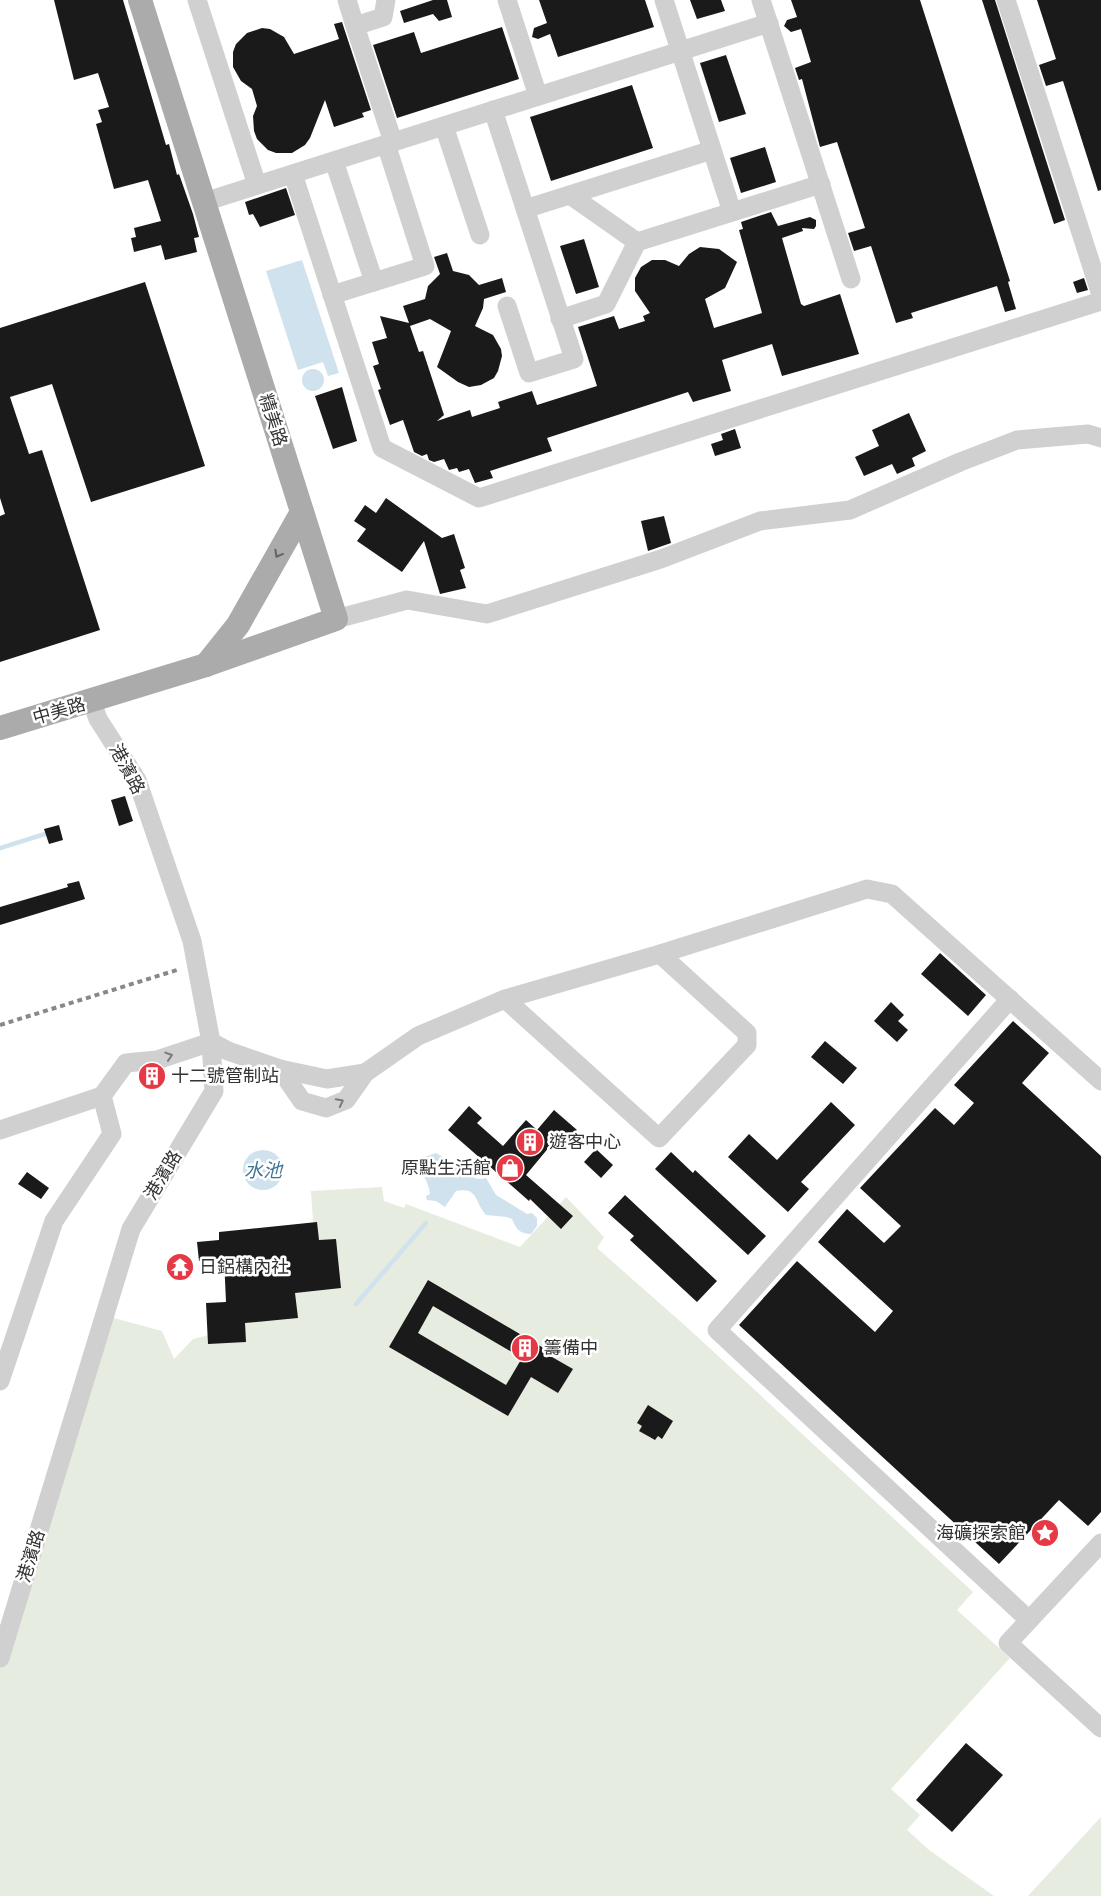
<svg xmlns="http://www.w3.org/2000/svg" width="1101" height="1896" font-family="Ubuntu,'Noto Sans TC',sans-serif">
<style>
.green{fill:#e6ecdf}
.water{fill:#cfe2ee}
.lines{fill:none;stroke-linecap:round;stroke-linejoin:round}
.stream{stroke:#cfe2ee;stroke-width:4.5}
.building{fill:#1a1a1a;fill-rule:evenodd}
.minor{stroke:#d0d0d0;stroke-width:19}
.major{stroke:#ababab;stroke-width:24}
.rail{stroke:#888;stroke-width:4;stroke-dasharray:5 4;stroke-linecap:butt}
.oneway{stroke:#636363}
.oneway2{stroke:#7a7a7a}
.labels{text-anchor:middle;stroke-width:5;stroke-linejoin:round;paint-order:stroke}
.street-label{font-size:18px;fill:#333;stroke:#fff}
.poi-label{font-size:18px;fill:#333;stroke:#fff;text-anchor:start}
.water-label{font-size:19px;font-style:italic;fill:#3f7597;stroke:#fff}
</style>
<rect width="100%" height="100%" fill="#fff"/>
<g class="green">
<polygon points="382,1187 384,1201 404,1208 406,1204 520,1247 566,1197 604,1237 597,1248 690,1330 973,1592 957,1610 1010,1658 891,1789 920,1815 907,1830 929,1850 994,1896 0,1896 0,1656 110,1317 162,1331 174,1359 193,1339 225,1331 316,1270 311,1191"/>
<polygon points="1101,1817 1101,1896 1028,1896"/>
</g>
<g class="water">
<polygon points="302,260 339,373 328,376 323,362 298,370 266,271"/>
<circle cx="313" cy="380" r="11"/>
<circle cx="263" cy="1170" r="20"/>
<path d="M436,1153L449,1161L461,1164C468,1173 473,1182 486,1178L496,1195L527,1214L532,1213L537,1218V1226L531,1234C520,1234 516,1229 512,1219L507,1217L486,1215C474,1202 479,1187 456,1191L445,1207L436,1201L427,1200L426,1196L430,1194C428,1177 418,1175 425,1157Z"/>
</g>
<g class="lines">
<g class="stream">
<polyline points="0,848 45,834"/>
<polyline points="356,1304 426,1223"/>
</g>
</g>
<g class="building">
<polygon points="54,0 123,0 166,145 169,144 177,175 179,174 193,214 199,237 194,238 197,252 165,260 161,245 134,252 131,238 136,237 134,228 161,221 148,180 114,189 96,124 102,122 98,110 109,107 98,73 74,80"/>
<polygon points="433,0 447,0 452,17 439,21 433,14 404,23 400,11"/>
<polygon points="539,0 645,0 654,27 558,57 550,34 538,39 532,37 534,28 547,23"/>
<polygon points="690,0 721,0 725,11 697,19"/>
<polygon points="791,0 920,0 1010,281 1008,282 1016,309 1005,312 997,286 911,313 913,318 896,323 871,246 854,251 848,233 865,228 837,142 820,147 802,79 799,80 795,68 811,62 801,29 791,32 784,26 787,20 797,17"/>
<polygon points="982,0 995,0 1065,220 1054,224"/>
<polygon points="1037,0 1101,0 1101,190 1098,191 1063,81 1046,86 1039,65 1056,59"/>
<polygon points="342,22 371,110 362,113 364,117 334,127 325,100 310,138 305,145 292,153 276,153 268,150 257,139 254,131 253,116 257,106 252,89 241,81 233,67 233,52 236,44 247,33 262,28 270,29 284,37 294,54 339,39 334,24"/>
<polygon points="502,27 519,79 397,118 373,45 414,32 421,53"/>
<polygon points="726,55 746,114 719,122 700,63"/>
<polygon points="632,85 653,148 551,181 530,117"/>
<polygon points="765,147 776,182 741,193 730,158"/>
<polygon points="286,188 295,215 260,227 253,214 249,215 245,202"/>
<polygon points="771,212 778,226 810,217 816,220 816,226 814,229 802,228 803,231 782,238 801,304 804,306 840,294 859,354 782,376 772,344 722,360 731,391 693,402 688,392 547,438 552,451 490,471 493,478 475,483 469,469 459,472 457,468 449,470 444,459 434,462 429,460 427,454 422,456 414,452 403,420 390,425 378,390 381,389 373,366 379,364 372,342 387,338 380,316 409,323 403,306 425,299 428,286 440,274 434,257 447,253 453,271 469,275 479,285 502,278 506,292 484,299 483,308 475,326 493,335 501,349 502,356 498,371 494,378 481,385 469,387 458,382 437,367 451,331 430,319 410,326 419,352 423,351 444,415 437,421 470,410 472,417 500,408 498,402 532,391 537,405 597,386 578,327 614,316 619,329 645,321 643,316 650,313 635,291 635,278 641,267 652,260 665,260 679,266 689,254 700,247 719,249 737,262 725,288 705,299 714,328 762,313 739,230 743,229 741,222"/>
<polygon points="584,239 599,287 576,294 560,246"/>
<polygon points="1084,278 1088,290 1077,293 1073,282"/>
<polygon points="145,282 205,466 91,502 52,384 10,397 29,454 42,450 100,630 0,662 0,516 5,514 0,498 0,328"/>
<polygon points="342,387 357,441 333,449 315,396"/>
<polygon points="909,413 926,451 912,458 915,466 897,474 892,464 864,476 855,457 879,446 872,430"/>
<polygon points="735,429 741,448 715,456 711,444 723,440 721,434"/>
<polygon points="386,498 442,538 454,534 465,568 460,570 466,588 440,594 424,541 402,572 357,541 366,529 354,521 365,505 376,513"/>
<polygon points="664,516 671,543 648,551 641,521"/>
<polygon points="125,796 133,821 119,826 111,800"/>
<polygon points="59,825 63,840 49,844 44,829"/>
<polygon points="79,881 85,899 0,925 0,907 68,887 67,884"/>
<polygon points="940,953 986,995 968,1016 921,974"/>
<polygon points="891,1002 904,1015 898,1021 908,1030 897,1042 874,1021"/>
<polygon points="1013,1021 1049,1053 1022,1083 1101,1156 1101,1512 1088,1526 1059,1500 999,1564 739,1325 797,1261 875,1332 893,1311 818,1242 847,1209 884,1243 901,1226 860,1188 935,1108 954,1125 974,1103 954,1085"/>
<polygon points="825,1041 857,1068 843,1084 811,1057"/>
<polygon points="831,1102 855,1125 801,1182 809,1189 788,1212 728,1157 749,1134 777,1160"/>
<polygon points="469,1106 482,1118 477,1123 503,1146 526,1120 537,1130 554,1110 577,1130 562,1146 555,1140 526,1175 573,1216 561,1229 530,1199 529,1201 448,1130"/>
<polygon points="596,1149 613,1165 601,1178 584,1162"/>
<polygon points="671,1152 693,1173 695,1170 766,1236 748,1255 655,1169"/>
<polygon points="27,1172 49,1188 41,1199 18,1184"/>
<polygon points="625,1195 717,1281 697,1302 630,1240 634,1236 608,1213"/>
<polygon points="317,1222 319,1240 336,1239 341,1288 295,1293 298,1318 245,1323 246,1342 208,1344 206,1303 226,1302 224,1258 199,1261 197,1242 219,1240 219,1232"/>
<path d="M428,1280L547,1350L545,1353L573,1369L558,1393L531,1377L508,1416L389,1347ZM433,1306L522,1358L506,1385L418,1333Z"/>
<polygon points="648,1405 673,1421 662,1439 658,1436 655,1440 639,1431 642,1426 637,1423"/>
<polygon points="966,1743 1003,1775 952,1832 916,1800"/>
</g>
<g class="lines">
<g class="minor">
<polyline points="197,0 257,185"/>
<polyline points="347,0 355,26 383,17 386,0"/>
<polyline points="507,0 538,96"/>
<polyline points="664,0 732,212"/>
<polyline points="761,0 851,279"/>
<polyline points="1006,0 1101,295"/>
<polyline points="355,26 393,142"/>
<polyline points="493,110 574,359 529,373 507,306"/>
<polyline points="444,126 480,235"/>
<polyline points="334,161 374,282"/>
<polyline points="293,174 382,448 479,498 1101,301"/>
<polyline points="570,195 637,242"/>
<polyline points="204,202 769,23"/>
<polyline points="525,209 712,150"/>
<polyline points="332,295 425,266 386,144"/>
<polyline points="560,319 606,304 637,242 821,184"/>
<polyline points="336,619 407,600 487,614 661,559 760,521 850,510 960,462 1017,440 1088,434 1101,438"/>
<polyline points="505,999 660,954"/>
<polyline points="1010,999 717,1330 1029,1620"/>
<polyline points="280,1069 327,1079 365,1073"/>
<polyline points="102,1096 126,1063 157,1060 211,1042 228,1051 280,1069 302,1101 326,1108 346,1100 365,1073 418,1036 505,999 659,1138 747,1045 747,1033 660,954 867,889 892,894 1101,1081"/>
<polyline points="0,1130 102,1096 112,1134 54,1221 0,1381"/>
<polyline points="1101,1543 1008,1643 1101,1728"/>
<polyline points="0,1658 131,1229 214,1091 211,1042 192,941 137,780 98,719 92,702"/>
</g>
<g class="major">
<polyline points="206,665 238,625 302,512"/>
<polyline points="0,728 206,665 336,619 140,0"/>
</g>
<polyline class="rail" points="0,1025 177,970"/>
</g>
<defs><path id="oneway-chevron" d="M-2-3.5L2.5 0L-2 3.5" fill="none" stroke-width="1.6" stroke-linecap="round" stroke-linejoin="round" transform="scale(1.25)"/></defs>
<use class="oneway" href="#oneway-chevron" transform="translate(278 554) rotate(119)"/>
<g class="oneway2">
<use href="#oneway-chevron" transform="translate(169 1056) rotate(-18)"/>
<use href="#oneway-chevron" transform="translate(340 1102) rotate(-27)"/>
</g>
<defs>
<symbol id="building-disc" viewBox="-11 -11 22 22"><circle r="9.5" fill="#e63946" stroke="#fff"/><path d="M-4-6H4V6H1V3H-1V6H-4ZM-2.5-4.3h1.7v1.8h-1.7ZM.8-4.3h1.7v1.8H.8ZM-2.5-1h1.7V.8h-1.7ZM.8-1h1.7V.8H.8Z" fill="#fff"/></symbol>
<symbol id="shop-disc" viewBox="-11 -11 22 22"><circle r="9.5" fill="#e63946" stroke="#fff"/><path d="M-5-2.5h2.3a2.7 3.5 0 0 1 5.4 0H5L5.5 6h-11ZM-1.5-2.5h3a1.5 2.3 0 0 0-3 0Z" fill="#fff"/></symbol>
<symbol id="temple-disc" viewBox="-11 -11 22 22"><circle r="9.5" fill="#e63946" stroke="#fff"/><path d="M0-6L5-2H3V0L6.5 2.5H4V6H1.5V3h-3V6H-4V2.5H-6.5L-3 0V-2H-5Z" fill="#fff"/></symbol>
<symbol id="sight-disc" viewBox="-11 -11 22 22"><circle r="9.5" fill="#e63946" stroke="#fff"/><path d="M0-6L1.8-2.2L6-1.7L2.9 1.2L3.7 5.4L0 3.3L-3.7 5.4L-2.9 1.2L-6-1.7L-1.8-2.2Z" fill="#fff"/></symbol>
</defs>
<g fill-rule="evenodd">
<use href="#building-disc" x="136" y="1060" width="32" height="32"/>
<use href="#building-disc" x="514" y="1126" width="32" height="32"/>
<use href="#shop-disc" x="494" y="1152" width="32" height="32"/>
<use href="#temple-disc" x="164" y="1251" width="32" height="32"/>
<use href="#building-disc" x="509" y="1332" width="32" height="32"/>
<use href="#sight-disc" x="1029" y="1517" width="32" height="32"/>
</g>
<g class="labels">
<g class="street-label">
<text transform="translate(273 420) rotate(72)" y="6">精美路</text>
<text transform="translate(59 711) rotate(-16)" y="6">中美路</text>
<text transform="translate(127 769) rotate(62)" y="6">港濱路</text>
<text transform="translate(163 1175) rotate(-59)" y="6">港濱路</text>
<text transform="translate(31 1556) rotate(-73)" y="6">港濱路</text>
</g>
<g class="poi-label">
<text x="171" y="1082">十二號管制站</text>
<text x="549" y="1148">遊客中心</text>
<text x="491" y="1174" text-anchor="end">原點生活館</text>
<text x="199" y="1273">日鋁構內社</text>
<text x="544" y="1354">籌備中</text>
<text x="1026" y="1539" text-anchor="end">海礦探索館</text>
</g>
<g class="water-label">
<text x="263" y="1177">水池</text>
</g>
</g>
</svg>
